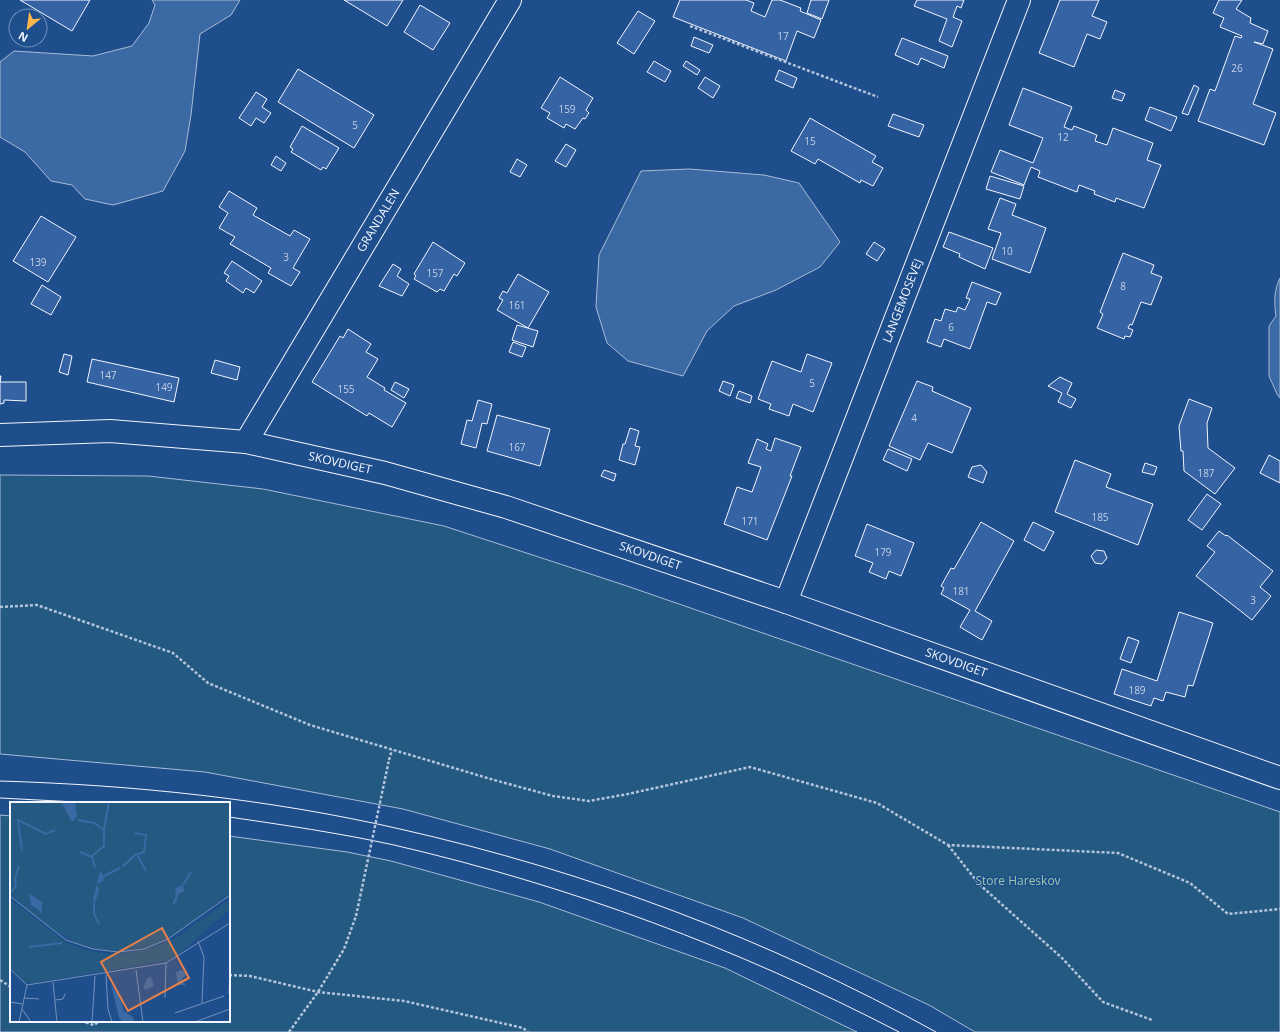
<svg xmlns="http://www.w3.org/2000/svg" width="1280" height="1032" font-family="'Open Sans',sans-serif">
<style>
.green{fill:#245a82;stroke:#a8bbd7}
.water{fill:#3b69a3;stroke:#a8bbd7}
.building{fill:#3563a3;stroke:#f2f6ff}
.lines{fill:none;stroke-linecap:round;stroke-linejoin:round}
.minor-casing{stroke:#f2f6ff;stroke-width:24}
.path{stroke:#b3c4dc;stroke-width:2.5;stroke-dasharray:3 2;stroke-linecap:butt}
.minor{stroke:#1f4e8c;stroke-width:22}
.tram{stroke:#f2f6ff;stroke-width:1}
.path-bridge{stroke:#b3c4dc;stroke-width:2.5;stroke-dasharray:3 2;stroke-linecap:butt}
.labels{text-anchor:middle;stroke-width:3;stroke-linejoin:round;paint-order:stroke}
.number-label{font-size:10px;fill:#c3d1e8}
.street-label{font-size:12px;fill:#f2f6ff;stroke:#1f4e8c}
.park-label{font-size:12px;fill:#97c8a6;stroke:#1f4e8c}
.inset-river{fill:none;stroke:#3b69a3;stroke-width:2}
.inset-road{fill:none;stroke:#7391ba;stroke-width:1}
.view{fill:#ea8049;fill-opacity:0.15;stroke:#ea8049;stroke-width:2}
.inset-edge{fill:none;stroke:#f2f6ff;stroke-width:2}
</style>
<rect width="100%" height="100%" fill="#1f4e8c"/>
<g class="green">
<polygon points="0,475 148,476 263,489 444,526 624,585 1280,812 1280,1032 975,1032 929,1005 743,918 550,849 403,809 205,772 0,754"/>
<polygon points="0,815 11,816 11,1021 229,1021 229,836 347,852 391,861 539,902 725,968 857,1032 0,1032"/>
</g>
<g class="water">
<polygon points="152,0 240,0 231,15 200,34 191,115 185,151 163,191 113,205 85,199 72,185 51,181 25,152 0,137 0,62 14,51 93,56 132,46 149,23 155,5"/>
<polygon points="689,169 764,175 799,183 840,242 820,267 776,290 734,306 707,331 683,376 628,361 607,343 596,307 599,255 641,171"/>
<path d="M1280,278V398L1277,394L1269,376V326L1276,316C1274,302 1274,290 1280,278Z"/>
</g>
<g class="building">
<polygon points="20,0 90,0 72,31"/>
<polygon points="344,0 403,0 387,26"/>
<polygon points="680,0 746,0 754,3 751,11 765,17 772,0 780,0 801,8 800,11 821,20 814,38 797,31 786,61 673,17"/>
<polygon points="811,0 829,0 822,19 807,13"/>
<polygon points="917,0 964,0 961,8 957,6 953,17 962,21 952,47 939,41 947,19 914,6"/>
<polygon points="1060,0 1099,0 1092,16 1107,22 1100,39 1087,34 1074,67 1039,53"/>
<polygon points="1219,0 1242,0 1236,9 1251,18 1250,23 1268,31 1263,44 1254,42 1273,49 1253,104 1276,113 1264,145 1198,121 1210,89 1215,91 1235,36 1241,38 1242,36 1220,27 1224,18 1213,13"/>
<polygon points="420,5 450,23 433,50 404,32"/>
<polygon points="638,11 655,21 634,54 617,43"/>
<polygon points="694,37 713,45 709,53 691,46"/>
<polygon points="902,38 948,56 944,68 921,58 918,65 895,55"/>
<polygon points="654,61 671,71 665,82 647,72"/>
<polygon points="686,61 700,70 697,75 683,66"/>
<polygon points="298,69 374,115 354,148 278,102"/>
<polygon points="779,70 797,78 793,88 775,80"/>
<polygon points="560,77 593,98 586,110 589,113 585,119 583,118 575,129 566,124 564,128 547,118 550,113 541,108"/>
<polygon points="705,77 720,86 713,98 698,88"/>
<polygon points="1194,85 1199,88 1188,115 1182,113"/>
<polygon points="1023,88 1072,107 1064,127 1072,130 1074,126 1097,135 1095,141 1107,145 1113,128 1153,143 1147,160 1161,165 1144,208 1116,198 1115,202 1094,194 1095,191 1079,185 1077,192 1038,177 1040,171 1031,167 1024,185 991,172 1000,150 1033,163 1043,138 1009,125"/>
<polygon points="1115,90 1125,94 1122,101 1112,98"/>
<polygon points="256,92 267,99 262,107 271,113 264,123 256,118 251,126 239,118"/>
<polygon points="1150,107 1177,117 1171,131 1145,120"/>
<polygon points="893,114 924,125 919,137 888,126"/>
<polygon points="810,118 876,156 872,162 883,168 873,186 861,180 860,183 818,159 815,164 791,151"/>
<polygon points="302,126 339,148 326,169 323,167 321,170 291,152 293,149 290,147"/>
<polygon points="566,144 576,150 566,167 555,161"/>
<polygon points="276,156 286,163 281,171 271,165"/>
<polygon points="517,159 527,165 520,177 510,172"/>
<polygon points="990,176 1024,186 1020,199 986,189"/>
<polygon points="229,191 257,208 253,215 290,236 294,230 310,239 293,268 300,272 291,286 268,273 271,268 230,244 235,237 219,228 228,213 219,207"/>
<polygon points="1000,198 1016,204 1012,215 1046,228 1030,273 992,259 1001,233 988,229"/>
<polygon points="41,216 76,237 48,282 13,261"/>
<polygon points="949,232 993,248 985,269 959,257 960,254 943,247"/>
<polygon points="433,242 465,263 457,276 454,274 444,291 440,289 437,292 414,279 416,276 414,274"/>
<polygon points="874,242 885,249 877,261 866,254"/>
<polygon points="1123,253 1154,265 1151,273 1162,277 1151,305 1141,302 1132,325 1130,324 1128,328 1133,330 1130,337 1125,336 1124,339 1097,328 1103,314 1100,312"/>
<polygon points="232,261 262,281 254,293 246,288 243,293 226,281 229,276 224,273"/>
<polygon points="393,264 401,269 397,276 409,284 402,296 379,286"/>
<polygon points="518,274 549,292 528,328 497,310 503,300 499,298 503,291 507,293"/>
<polygon points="972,282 1001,293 996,305 987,302 970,349 944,339 941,347 927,342 935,319 941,321 945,309 956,312 958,307 965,310 970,299 966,298"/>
<polygon points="42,285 61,297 51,315 31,304"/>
<polygon points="517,325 538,331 533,347 512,340"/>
<polygon points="348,329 371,344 366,352 378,359 367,377 385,388 384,390 406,403 392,427 369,413 367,416 312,382 340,336 343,338"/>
<polygon points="513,342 526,347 522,357 509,352"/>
<polygon points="64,354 72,356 68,375 59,372"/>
<polygon points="807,354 832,363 813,412 793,404 789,416 769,409 771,404 758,399 772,361 801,372"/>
<polygon points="92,359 179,378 174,402 87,382"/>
<polygon points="215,360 240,367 237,380 211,373"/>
<polygon points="0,376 1,376 0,382 26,382 26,401 4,400 4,403 0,404"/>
<polygon points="1060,377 1072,383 1067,394 1076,399 1071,408 1058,402 1062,393 1048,386"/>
<polygon points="723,381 734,385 730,396 719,391"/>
<polygon points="917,381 933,387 932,391 971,408 952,453 928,443 920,460 889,446"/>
<polygon points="395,382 409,389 404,398 391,390"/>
<polygon points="739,391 752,396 750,403 736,398"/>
<polygon points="1189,399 1212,408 1207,423 1208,448 1235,468 1215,494 1184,471 1183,451 1181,451 1179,426"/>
<polygon points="478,400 492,404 487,424 482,423 476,448 461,444 467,420 472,421"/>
<polygon points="497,415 550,429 540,466 487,451"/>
<polygon points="630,428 639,431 635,446 640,447 635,465 619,460 623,444 625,444"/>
<polygon points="775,438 801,447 790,476 792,476 767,540 724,524 737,487 752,492 761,467 748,463 757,439 768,444 766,449 771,451"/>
<polygon points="888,449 912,459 907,471 883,460"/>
<polygon points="1269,455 1280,461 1280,483 1260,473"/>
<polygon points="1075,460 1111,474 1106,487 1153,504 1138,545 1055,512"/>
<polygon points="1145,463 1157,467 1154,475 1142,472"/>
<polygon points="981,465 987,472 983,483 968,477 972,467"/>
<polygon points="604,470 616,474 614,481 601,476"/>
<polygon points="1207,494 1221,504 1202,530 1188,520"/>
<polygon points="981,522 1014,541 975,611 992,621 982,640 960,627 970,610 941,594 944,588 941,586 951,568 954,569"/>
<polygon points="1033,522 1054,532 1044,551 1024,540"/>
<polygon points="867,524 914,543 901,576 889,571 886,579 869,572 873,563 855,556"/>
<polygon points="1219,531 1226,536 1227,535 1273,571 1260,587 1271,596 1252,620 1196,576 1215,552 1207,546"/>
<polygon points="1096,550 1104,551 1107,558 1102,564 1095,563 1091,556"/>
<polygon points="1179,612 1213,623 1193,686 1188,685 1185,697 1166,692 1163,701 1154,698 1151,706 1114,694 1122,669 1157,681"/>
<polygon points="1128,637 1139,641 1131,663 1120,659"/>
</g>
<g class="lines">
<defs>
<g id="minor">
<path id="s1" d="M0,435L110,431L246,442L385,473L506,507L786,602L1280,778"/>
<path id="s2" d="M246,442L510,0"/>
<path id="s3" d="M786,602L1019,0"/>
</g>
</defs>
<use href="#minor" class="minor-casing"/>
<g class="path">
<polyline points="690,26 878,97"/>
<polyline points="0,607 37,605 173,653 208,683 310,725 494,780 553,796 589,801 628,794 750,767 877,803 948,845 1118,853 1190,883 1228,914 1280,909"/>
<polyline points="389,760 392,750"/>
<polyline points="948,845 979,884 1062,958 1103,1002 1152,1020"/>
<polyline points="229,975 250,976 318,992 404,1001 523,1028 528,1032"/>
<polyline points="0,980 11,987"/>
<polyline points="81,1021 94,1025 100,1021"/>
<polyline points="289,1032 318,992 344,949 356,916"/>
</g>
<use href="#minor" class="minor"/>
<g class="tram">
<path d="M0,781C134,785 269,799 400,829C586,871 768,939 936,1032"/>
<polyline points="0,798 95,803"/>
<path d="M229,817C284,825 339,833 394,845C571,886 737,948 899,1032"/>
</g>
<polyline class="path-bridge" points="356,916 389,760"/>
</g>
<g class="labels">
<g class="number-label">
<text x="783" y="40">17</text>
<text x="1237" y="72">26</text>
<text x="567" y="113">159</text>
<text x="355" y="129">5</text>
<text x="1063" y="141">12</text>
<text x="810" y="145">15</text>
<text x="1007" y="255">10</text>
<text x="286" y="261">3</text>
<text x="38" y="266">139</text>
<text x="435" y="277">157</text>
<text x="1123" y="290">8</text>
<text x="517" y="309">161</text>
<text x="951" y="331">6</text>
<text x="108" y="379">147</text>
<text x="812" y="387">5</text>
<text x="164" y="391">149</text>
<text x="346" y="393">155</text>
<text x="914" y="422">4</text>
<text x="517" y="451">167</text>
<text x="1206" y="477">187</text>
<text x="1100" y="521">185</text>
<text x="750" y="525">171</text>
<text x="883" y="556">179</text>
<text x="961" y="595">181</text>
<text x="1253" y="604">3</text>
<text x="1137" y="694">189</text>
</g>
<g class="street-label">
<text dy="4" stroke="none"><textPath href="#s2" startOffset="258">GRANDALEN</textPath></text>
<text dy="4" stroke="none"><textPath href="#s3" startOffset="323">LANGEMOSEVEJ</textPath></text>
<text dy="4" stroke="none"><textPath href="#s1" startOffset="343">SKOVDIGET</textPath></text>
<text dy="4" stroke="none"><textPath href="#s1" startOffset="667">SKOVDIGET</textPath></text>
<text dy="4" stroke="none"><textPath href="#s1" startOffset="991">SKOVDIGET</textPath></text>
</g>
<g class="park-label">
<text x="1018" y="885">Store Hareskov</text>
</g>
</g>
<g transform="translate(10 802)">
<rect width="220" height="220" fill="#1f4e8c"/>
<path d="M0,0H51L62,20L67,14L64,0H220V91L167,131L140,144L108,149L87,147L66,141L37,124L0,92ZM21,93L30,98L33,108H25L21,103L19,98ZM0,97L55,140L75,148L97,152L120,151L149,144L169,134L220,97V107L167,153L154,159L24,181L15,180L0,166Z" fill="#245a82" fill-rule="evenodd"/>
<path d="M51,0L65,1L67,14L62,20ZM90,69L94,74L93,79L87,82L89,89L85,101L83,98ZM173,83L174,89L168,92L167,99L162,104L166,92L165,86ZM19,91L32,100V111L21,103ZM170,168L178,170L171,178L176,183H168L166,171ZM141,175L144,184L136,188L133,186L137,176ZM101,182L110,194L114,209L123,215L124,220H113L109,216Z" fill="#3b69a3"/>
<path class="inset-river" d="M68,18L84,21L94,28V44L82,54L85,66M94,27L99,0M12,49L8,18L36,32L45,28M70,50L82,55M128,54L136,69M112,65L125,53L134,50L136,33L125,31M94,74L110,66M173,83L181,70M1,90L6,84L5,77L9,64M84,101V112L89,122M19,145L52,141"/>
<path class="inset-road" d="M0,94L56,138L83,147L108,150L134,147L158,137L220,93M188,139L194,155L192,201M0,167L17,183M126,168L133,220M96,173L98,207L102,220M43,180L47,220M17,183L156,161L220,121M219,192L220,164M14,196L29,197M155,196L156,161M45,198L53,197L55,192M0,200L12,202M12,207L21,220M165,211L214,194M9,220L17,183M82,220L85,174M185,220L220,207"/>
<path class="view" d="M152,126L179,176L118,209L91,160Z"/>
<rect width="220" height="220" class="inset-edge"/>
</g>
<g transform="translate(28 28) rotate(209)"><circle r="19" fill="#1f4e8c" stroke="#7391ba"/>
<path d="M0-3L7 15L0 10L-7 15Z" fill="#ffb74d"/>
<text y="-6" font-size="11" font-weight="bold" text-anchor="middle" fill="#f2f6ff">N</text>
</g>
</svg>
